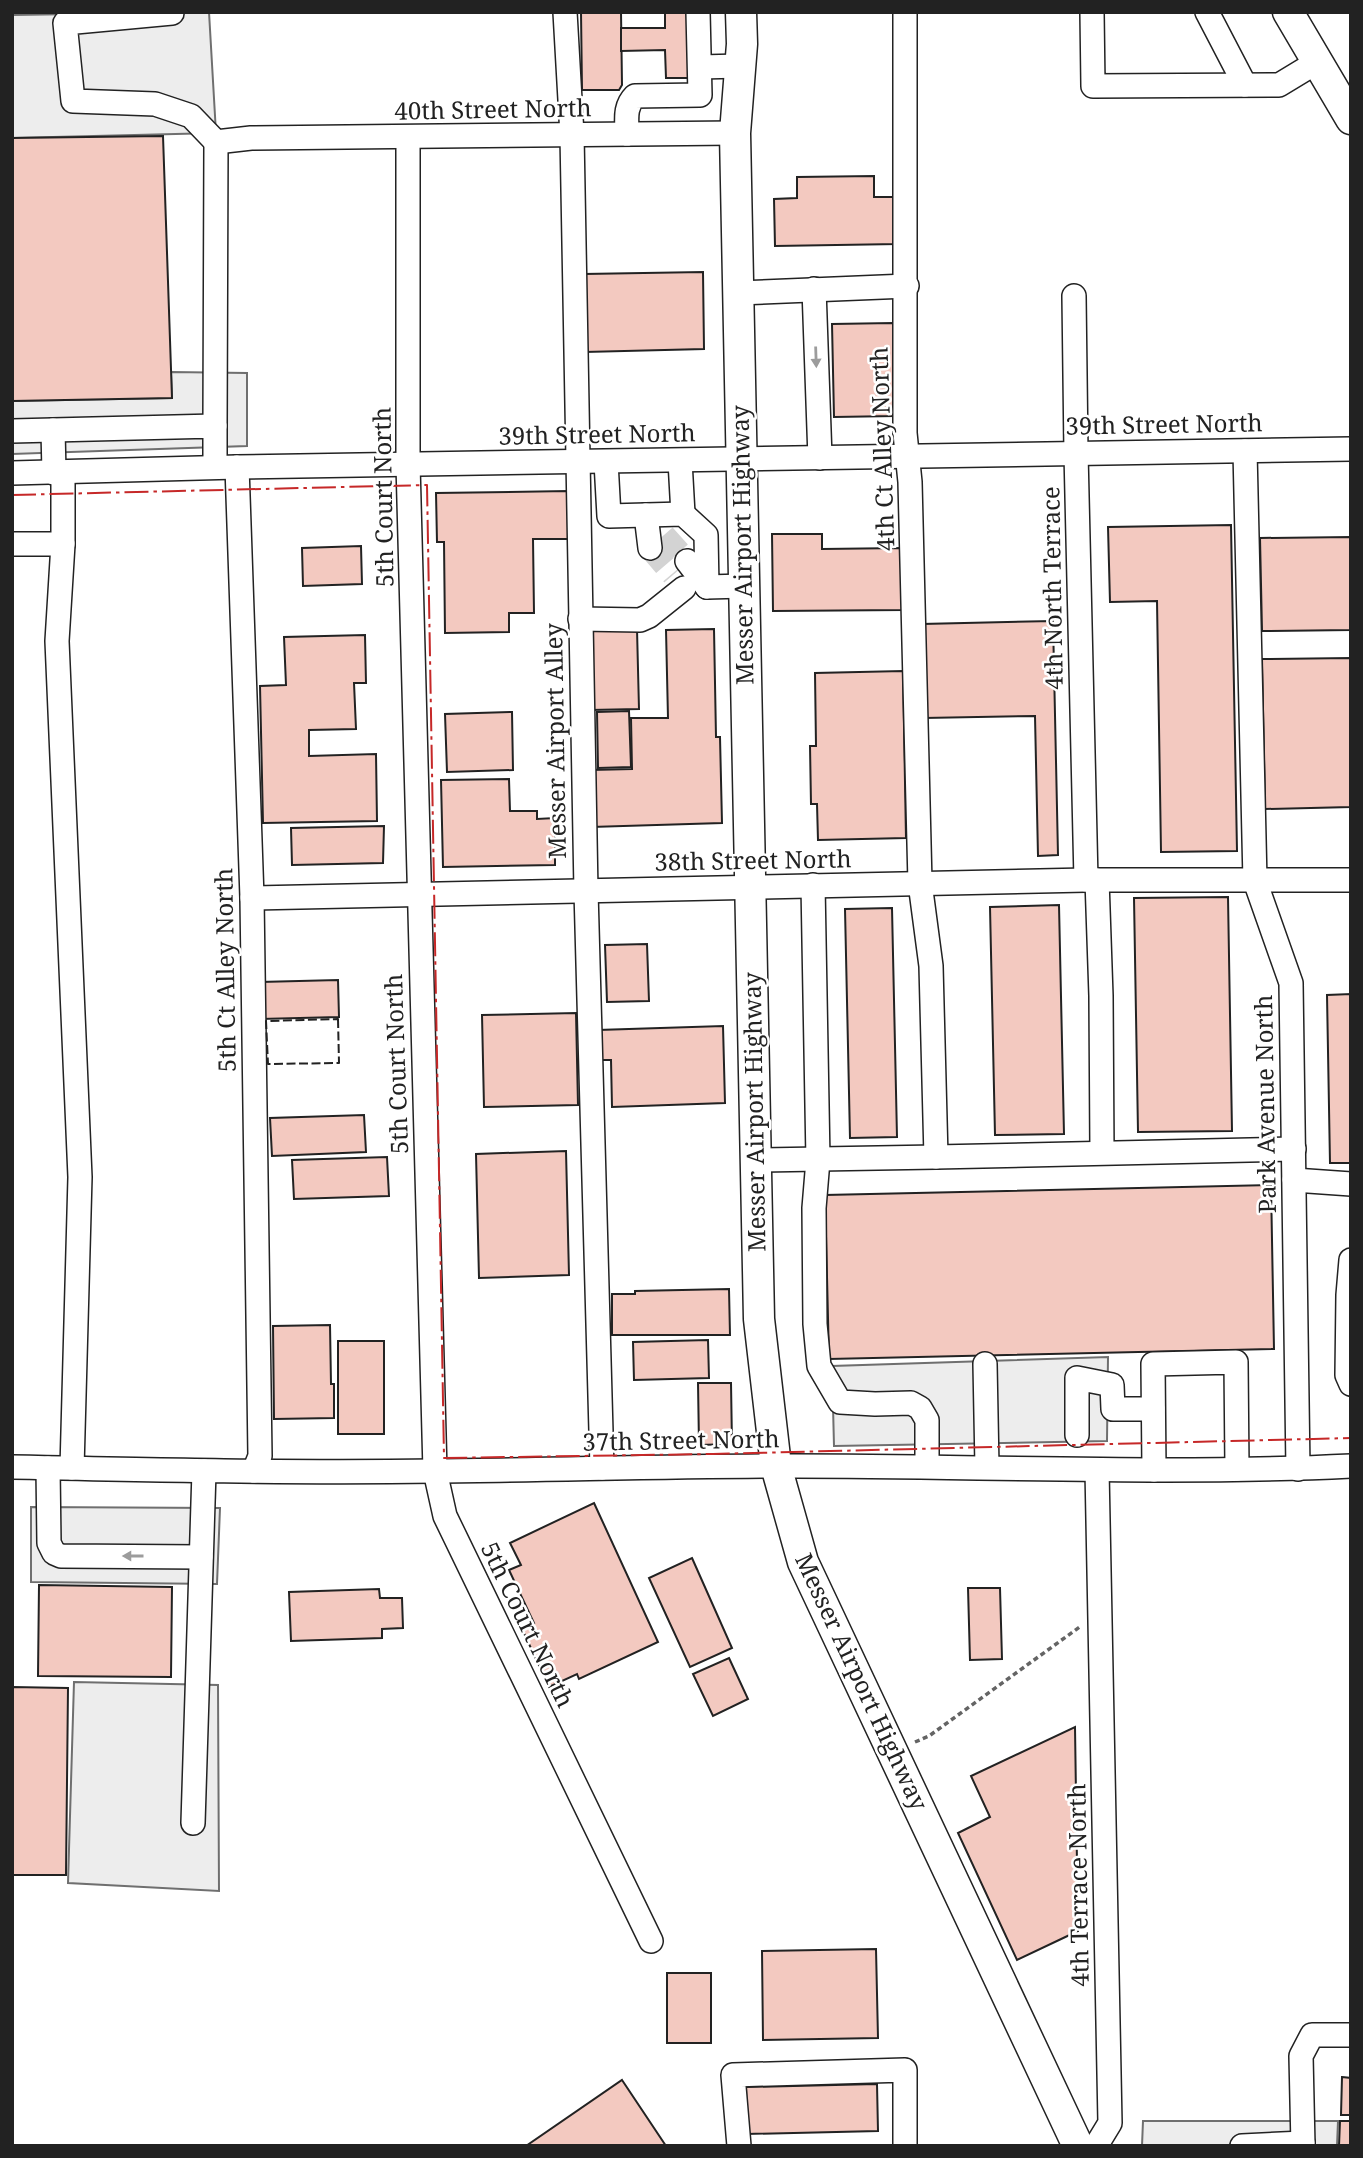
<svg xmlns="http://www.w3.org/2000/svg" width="1363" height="2158" font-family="'Noto Serif',serif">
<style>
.parking{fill:#ededed;stroke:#6f6f6f;stroke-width:2}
.building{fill:#f3c9c0;stroke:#222;stroke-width:2}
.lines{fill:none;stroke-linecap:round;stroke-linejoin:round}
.minor-tunnel{stroke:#d3d3d3;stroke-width:23;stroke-dasharray:23 11;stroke-linecap:butt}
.minor-casing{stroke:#222;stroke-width:26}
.major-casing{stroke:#222;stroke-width:33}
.path{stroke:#646464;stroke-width:3.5;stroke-dasharray:5 3.5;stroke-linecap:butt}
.minor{stroke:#fff;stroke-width:23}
.major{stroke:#fff;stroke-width:30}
.fence{stroke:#222;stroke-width:2;stroke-dasharray:9 3.5;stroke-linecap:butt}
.power{stroke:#c62828;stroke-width:2;stroke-dasharray:24 5 3.5 5;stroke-linecap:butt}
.oneway{fill:#9c9c9c}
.labels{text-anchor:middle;stroke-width:5;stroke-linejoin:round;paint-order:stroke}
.street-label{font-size:24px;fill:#222;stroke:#fff}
</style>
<rect width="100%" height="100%" fill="#fff"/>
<g class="parking">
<polygon points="209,12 216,133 12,138 12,15"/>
<polygon points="171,372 247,373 247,446 12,454 12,401 172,398"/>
<polygon points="1108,1357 1107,1441 834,1446 832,1366"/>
<polygon points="31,1507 220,1508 217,1584 31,1582"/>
<polygon points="74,1682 218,1685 219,1891 68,1883"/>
<polygon points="1143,2121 1338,2121 1337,2146 1142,2146"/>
</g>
<g class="building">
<polygon points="581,12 621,12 622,85 619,90 582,90"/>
<polygon points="665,12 689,12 690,78 666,78 665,50 621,51 621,28 665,28"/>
<polygon points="163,136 172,398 12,401 12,138"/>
<polygon points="874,176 874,197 897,197 898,244 775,246 774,199 797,198 797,177"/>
<polygon points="703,272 704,349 585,352 584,274"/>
<polygon points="893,323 895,416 834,417 832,324"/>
<polygon points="568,491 568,539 533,539 534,613 509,613 509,632 445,633 444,542 437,542 436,493"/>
<polygon points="1231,525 1237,851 1161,852 1157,601 1110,602 1108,527"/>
<polygon points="772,534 822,534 822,549 903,548 904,610 773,611"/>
<polygon points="1351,537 1351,630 1262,631 1260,538"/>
<polygon points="361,546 362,584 303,586 302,548"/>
<polygon points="1053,621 1058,855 1038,856 1035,716 924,718 922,624"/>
<polygon points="637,629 639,709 590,710 588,630"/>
<polygon points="714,629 716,737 720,737 722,823 591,827 590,770 632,769 631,718 668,718 666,630"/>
<polygon points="365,635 366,683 354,683 356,729 309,730 309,756 376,754 377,821 263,823 260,686 286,685 284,637"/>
<polygon points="1351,658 1351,807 1265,809 1262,659"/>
<polygon points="903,671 906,838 818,840 817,804 811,804 810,746 816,746 815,673"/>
<polygon points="629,711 631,767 598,768 597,712"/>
<polygon points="512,712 513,770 447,772 445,714"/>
<polygon points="509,779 510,811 537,811 537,819 555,818 555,865 443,867 441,780"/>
<polygon points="384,826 383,863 292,865 291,828"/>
<polygon points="1228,897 1232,1131 1138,1132 1134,898"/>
<polygon points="1059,905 1064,1134 995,1135 990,907"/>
<polygon points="892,908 897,1137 850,1138 845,909"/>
<polygon points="647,944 649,1001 607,1002 605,945"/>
<polygon points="338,980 339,1017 260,1019 260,982"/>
<polygon points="1351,994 1351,1163 1330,1163 1327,995"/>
<polygon points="576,1013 578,1105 484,1107 482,1015"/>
<polygon points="723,1026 725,1103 612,1107 611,1060 599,1060 598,1030"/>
<polygon points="364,1115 366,1152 272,1156 270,1118"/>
<polygon points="566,1151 569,1275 479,1278 476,1154"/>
<polygon points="387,1157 389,1196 294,1199 292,1160"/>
<polygon points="1271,1185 1274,1349 829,1359 825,1195"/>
<polygon points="729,1289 730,1335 612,1335 612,1294 635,1294 635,1291"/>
<polygon points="330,1325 331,1384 334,1384 334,1418 274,1419 273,1326"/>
<polygon points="708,1340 709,1378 634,1380 633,1342"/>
<rect x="338" y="1341" width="46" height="93"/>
<polygon points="698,1383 731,1383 732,1444 699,1445"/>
<polygon points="594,1503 658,1642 579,1679 577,1674 549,1687 522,1629 534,1623 509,1570 521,1565 510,1543"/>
<polygon points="692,1558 732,1648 690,1667 649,1578"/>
<polygon points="39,1585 172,1587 171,1677 38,1676"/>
<polygon points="968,1588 1000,1588 1002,1659 970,1660"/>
<polygon points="379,1589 380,1598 402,1598 403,1628 382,1629 382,1638 291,1641 289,1592"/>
<polygon points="729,1658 748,1699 713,1716 693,1674"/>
<polygon points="12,1687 68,1688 66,1875 12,1875"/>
<polygon points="1075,1727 1078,1931 1017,1960 958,1833 990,1817 971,1776"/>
<polygon points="876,1949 878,2038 763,2040 762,1951"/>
<rect x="667" y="1973" width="44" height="70"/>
<polygon points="1342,2077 1351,2078 1351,2115 1341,2115"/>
<polygon points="622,2080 666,2146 526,2146"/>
<polygon points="877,2084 878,2131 747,2134 746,2087"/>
<polygon points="1340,2121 1351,2121 1351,2146 1339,2146"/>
</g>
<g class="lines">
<g class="minor-tunnel">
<polyline points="664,535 687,561"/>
<polyline points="650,548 673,575"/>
</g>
<defs>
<g id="minor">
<polyline points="565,12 572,135 586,891 602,1468"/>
<polyline points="1092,12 1093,86 1279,85 1317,62"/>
<polyline points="1207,12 1245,85"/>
<polyline points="172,13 65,23 73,101 155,104 191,116 216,142 251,138 735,133"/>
<polyline points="700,67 740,66"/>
<path d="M627,134C627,120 624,107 635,96L700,95L698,12"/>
<polyline points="408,137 408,464 435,1471 445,1516 651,1941"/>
<polyline points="814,289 820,458"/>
<polyline points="738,293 907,286"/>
<polyline points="1074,296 1076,453 1086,880"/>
<polyline points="215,426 216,142"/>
<polyline points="53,430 54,473"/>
<polyline points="12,431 215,426 215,467"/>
<polyline points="1245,451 1255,881 1291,983 1298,1469"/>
<polyline points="680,461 683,514"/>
<polyline points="606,462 609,516 683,514 706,535 707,587 744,586"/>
<polyline points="237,467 252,898 260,1456 254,1471"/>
<polyline points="63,472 63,544 57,641 80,1177 72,1468"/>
<polyline points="12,473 237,467 1351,449"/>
<polyline points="646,515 650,548"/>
<polyline points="12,544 63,544"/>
<polyline points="687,561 707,587"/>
<polyline points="580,619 640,620 649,616 684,588"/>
<polyline points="1097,880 1101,996 1102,1152"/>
<polyline points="813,885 818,1160 814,1208 815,1324 819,1366 840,1402 875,1404 911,1403 920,1408 927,1420 927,1466"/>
<polyline points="252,898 1086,880 1351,880"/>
<polyline points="936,1157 1294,1149"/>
<polyline points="756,1160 936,1157 931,966 920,883 910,482 905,433 905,12"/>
<polyline points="1294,1180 1351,1184"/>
<polyline points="1351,1260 1348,1295 1347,1375 1351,1384"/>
<polyline points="985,1364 987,1467"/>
<polyline points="1077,1435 1077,1378 1112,1385 1113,1409 1153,1409"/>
<path d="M12,1467C153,1470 295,1473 436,1471C555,1470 674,1466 793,1466C978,1466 1165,1475 1351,1466"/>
<polyline points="48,1468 49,1543 54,1553 61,1556 201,1557"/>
<polyline points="1154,1470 1153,1364 1236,1362 1237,1469"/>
<polyline points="193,1823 204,1471"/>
<polyline points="739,2146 733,2075 905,2070 905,2146"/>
<polyline points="1096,2146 1110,2123 1097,1470"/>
<polyline points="1242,2146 1303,2143"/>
<polyline points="1303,2146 1301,2056 1312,2035 1351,2035"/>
</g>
<g id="major">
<polyline points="741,12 742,44 735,133 759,1319 776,1466 803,1562 1078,2146"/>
<polyline points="1288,12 1351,119"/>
</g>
</defs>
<use href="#minor" class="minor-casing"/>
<use href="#major" class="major-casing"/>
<polyline class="path" points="915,1742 929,1736 1081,1626"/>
<use href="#minor" class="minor"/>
<use href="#major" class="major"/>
<polygon class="fence" points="338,1019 339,1063 268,1064 266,1021"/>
<polyline class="power" points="12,495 427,485 444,1458 713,1454 1351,1438"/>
</g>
<defs><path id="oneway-solid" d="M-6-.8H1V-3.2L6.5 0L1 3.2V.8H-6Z" transform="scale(1.75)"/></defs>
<g class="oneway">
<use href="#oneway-solid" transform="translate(816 357) rotate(88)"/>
<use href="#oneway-solid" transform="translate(133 1556) rotate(-180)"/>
</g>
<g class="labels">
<g class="street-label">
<text transform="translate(493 110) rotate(-1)" y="8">40th Street North</text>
<text transform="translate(1164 425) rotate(-1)" y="8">39th Street North</text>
<text transform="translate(597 435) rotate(-1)" y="8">39th Street North</text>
<text transform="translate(883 449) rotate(-92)" y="8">4th Ct Alley North</text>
<text transform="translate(384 497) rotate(-91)" y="8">5th Court North</text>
<text transform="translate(743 545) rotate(-91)" y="8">Messer Airport Highway</text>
<text transform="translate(1053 588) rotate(-91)" y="8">4th North Terrace</text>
<text transform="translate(556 741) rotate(-91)" y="8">Messer Airport Alley</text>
<text transform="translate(753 861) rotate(-1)" y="8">38th Street North</text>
<text transform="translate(226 970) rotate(-91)" y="8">5th Ct Alley North</text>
<text transform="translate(397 1064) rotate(-92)" y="8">5th Court North</text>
<text transform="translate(1266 1104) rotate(-91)" y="8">Park Avenue North</text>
<text transform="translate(755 1112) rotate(-91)" y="8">Messer Airport Highway</text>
<text transform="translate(681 1441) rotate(-1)" y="8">37th Street North</text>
<text transform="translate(527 1625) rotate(64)" y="8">5th Court North</text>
<text transform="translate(861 1682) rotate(65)" y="8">Messer Airport Highway</text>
<text transform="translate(1079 1885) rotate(-91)" y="8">4th Terrace North</text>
</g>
</g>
<rect width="1363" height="2158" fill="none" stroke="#222222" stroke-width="28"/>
</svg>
